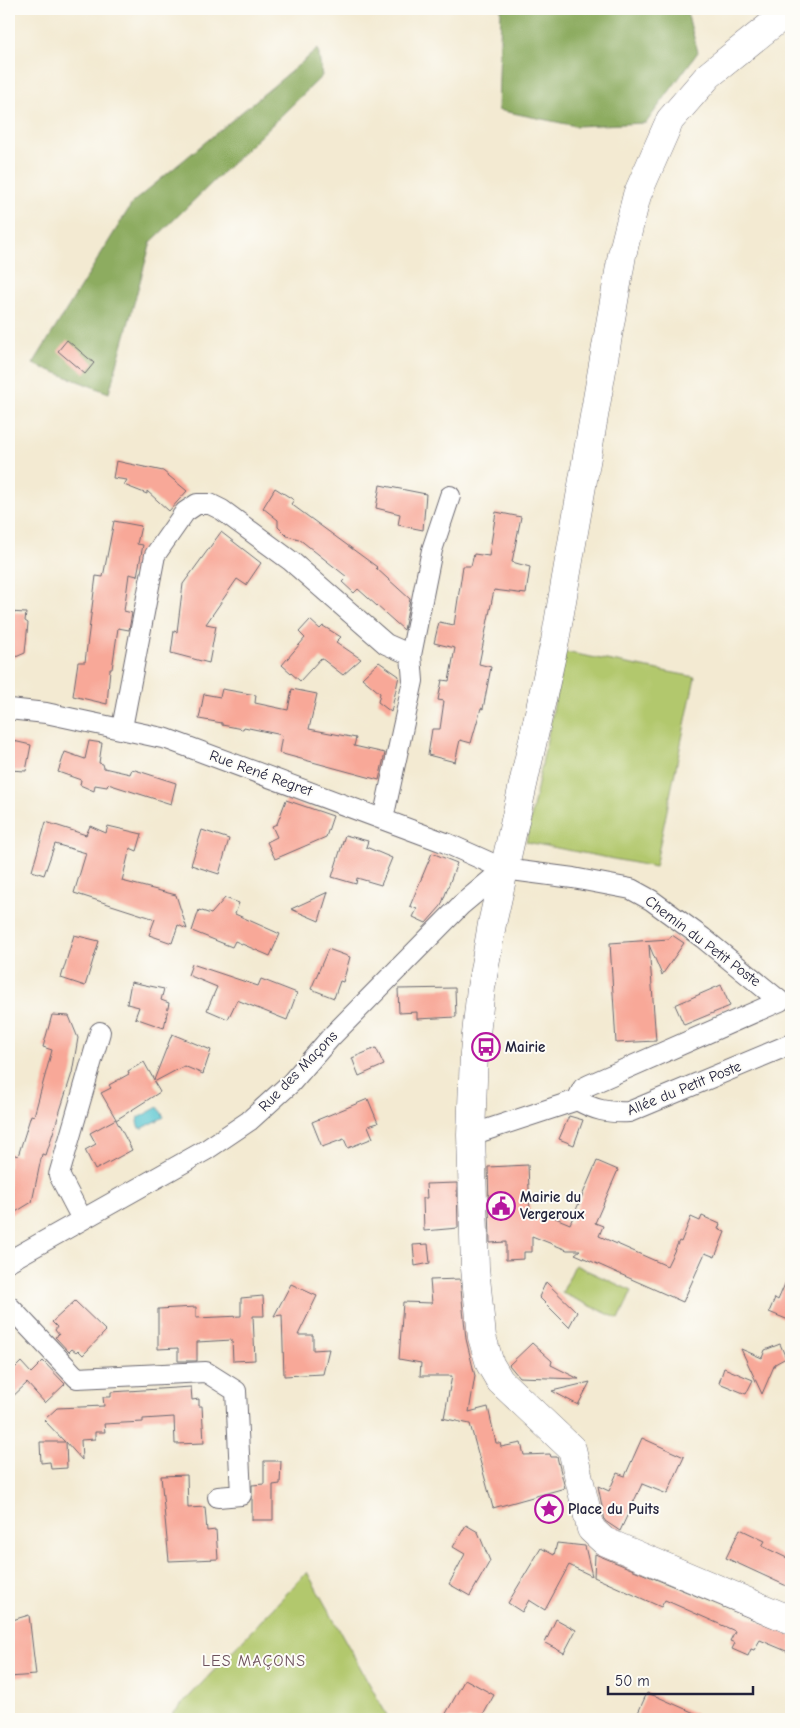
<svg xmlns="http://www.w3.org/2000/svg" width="800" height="1728" font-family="'Comic Neue',sans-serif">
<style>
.green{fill:#b2c86d;stroke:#6a7554}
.forest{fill:#8dac60;stroke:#58674e}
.water{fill:#59c6d0;stroke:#3e7486}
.building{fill:#f8a898}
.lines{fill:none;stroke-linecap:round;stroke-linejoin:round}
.street-casing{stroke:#6b6870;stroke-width:22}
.secondary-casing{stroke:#6b6870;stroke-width:29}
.street{stroke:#fff;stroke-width:20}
.secondary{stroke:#fff;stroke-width:28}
.labels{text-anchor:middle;stroke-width:4;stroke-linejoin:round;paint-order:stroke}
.street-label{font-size:15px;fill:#22223b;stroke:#fdfcf7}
.poi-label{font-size:15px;font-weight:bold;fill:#22223b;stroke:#fdfcf7;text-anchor:start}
.neighbourhood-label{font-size:16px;letter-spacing:1px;fill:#6d515c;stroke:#fdfcf7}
</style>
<rect width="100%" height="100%" fill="#fdfcf7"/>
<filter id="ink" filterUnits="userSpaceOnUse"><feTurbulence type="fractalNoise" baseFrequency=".02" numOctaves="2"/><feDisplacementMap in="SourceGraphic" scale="10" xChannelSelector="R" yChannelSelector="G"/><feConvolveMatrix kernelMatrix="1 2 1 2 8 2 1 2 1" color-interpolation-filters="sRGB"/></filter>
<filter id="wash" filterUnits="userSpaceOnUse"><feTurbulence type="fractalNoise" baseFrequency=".0096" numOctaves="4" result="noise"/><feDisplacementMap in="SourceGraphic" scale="20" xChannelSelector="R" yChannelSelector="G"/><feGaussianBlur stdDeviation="1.12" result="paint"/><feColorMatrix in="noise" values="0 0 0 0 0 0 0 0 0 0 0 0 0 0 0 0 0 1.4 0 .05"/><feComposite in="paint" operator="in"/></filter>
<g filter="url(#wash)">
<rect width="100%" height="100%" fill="#f3ead2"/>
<g class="green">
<polygon points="565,652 695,677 655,867 526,842"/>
<polygon points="575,1265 632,1291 619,1319 562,1293"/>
<polygon points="307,1572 389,1719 168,1719"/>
</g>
<g class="forest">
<polygon points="501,9 686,9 698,52 646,123 576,126 498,110"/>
<polygon points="318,49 322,76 151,242 109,393 33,364 133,202"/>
</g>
<polygon class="water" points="158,1107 164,1117 143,1128 139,1128 137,1122 138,1118"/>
<g id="blocks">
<g class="building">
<polygon points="67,340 94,363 85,374 58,351"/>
<polygon points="116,461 163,471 187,491 169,511 147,491 147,494 124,485 127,480 113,478"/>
<polygon points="380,485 426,494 423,530 398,525 400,514 376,508"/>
<polygon points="275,488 294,500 291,504 377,567 376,568 410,599 404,630 358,589 354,593 342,582 347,577 299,539 287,536 278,527 278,520 263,508"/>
<polygon points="496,512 521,517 512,562 530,567 526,594 494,590 479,664 491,667 483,709 481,708 471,743 460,740 455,762 428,755 432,729 440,729 444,701 438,700 442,680 449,681 455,648 434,643 439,622 454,625 463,566 471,566 474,554 489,556"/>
<polygon points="114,521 141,526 137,544 143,545 137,576 129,574 124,611 132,613 129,630 118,628 112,669 110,669 107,704 73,696 78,662 85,662 96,576 103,577"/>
<polygon points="221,532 261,563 246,585 237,579 206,624 216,626 209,663 171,653 174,631 177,632 183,584"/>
<polygon points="9,612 26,613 25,621 28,623 25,653 9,660"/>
<polygon points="310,620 320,629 323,626 341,637 336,642 361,659 343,675 321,658 300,681 282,665 305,638 299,632"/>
<polygon points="379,662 399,676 391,712 378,702 380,693 362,678"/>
<polygon points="222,689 256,695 255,703 288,710 292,689 317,694 309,729 356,738 354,746 385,753 379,780 279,753 282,735 244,727 243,729 222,725 222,723 199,719 204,694 220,697"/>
<polygon points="9,740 31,745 26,771 9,770"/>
<polygon points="89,741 102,743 99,763 103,764 104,768 130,774 132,769 176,783 171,804 108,784 107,787 95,785 94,791 80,785 81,780 58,772 65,752 85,759"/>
<polygon points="286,800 333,816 326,837 275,859 267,842 277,837 272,826 277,824"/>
<polygon points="46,822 86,835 90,826 106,833 108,826 142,834 137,851 130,848 122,881 176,895 187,929 178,925 172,943 149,935 155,919 74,893 86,853 55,844 44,875 32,871"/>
<polygon points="202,830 229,839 219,874 191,865"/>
<polygon points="345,835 368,841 366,847 392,858 381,885 357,878 356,884 332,877"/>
<polygon points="432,853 457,863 441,906 426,923 413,917 417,909 410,906"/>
<polygon points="328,892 319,921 291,909"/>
<polygon points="225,898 239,903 235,914 280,934 270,956 235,941 232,947 192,931 199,910 211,914"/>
<polygon points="74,935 99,941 85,986 61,978"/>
<polygon points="672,935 684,943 662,975 649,945 656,1041 616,1043 610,943 669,939"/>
<polygon points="328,949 350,957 343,982 340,981 334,998 311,989"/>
<polygon points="192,964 258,986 261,979 297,993 287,1020 237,1000 228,1019 207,1010 217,987 188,975"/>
<polygon points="131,982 164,989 161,1000 169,1003 164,1028 135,1018 139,1007 127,1004"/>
<polygon points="721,985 730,1006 684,1025 675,1005"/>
<polygon points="455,988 456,1017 417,1019 417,1012 399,1013 398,989"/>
<polygon points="52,1015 69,1016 78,1038 72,1073 46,1155 42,1154 32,1202 9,1216 9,1153 18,1156 31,1115 34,1116 52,1050 43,1047"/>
<polygon points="172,1034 211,1050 203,1074 184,1066 154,1082 160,1092 116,1120 132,1150 95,1170 85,1150 96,1144 90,1133 116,1119 101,1093 111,1088 109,1085 129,1074 128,1071 144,1062 154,1080"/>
<polygon points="376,1048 384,1065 359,1076 352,1058"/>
<polygon points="368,1099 378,1123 368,1126 373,1138 348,1148 344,1139 322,1147 312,1122"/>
<polygon points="569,1116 583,1120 574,1145 559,1139"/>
<polygon points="597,1161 618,1170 595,1223 603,1226 599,1236 667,1266 679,1241 681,1242 691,1217 700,1221 702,1216 720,1224 718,1229 725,1232 715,1257 705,1253 683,1302 575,1254 580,1250 567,1250 532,1236 532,1252 524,1252 524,1259 506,1260 506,1242 490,1243 488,1167 528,1165 530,1214 546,1214 570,1224"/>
<polygon points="457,1183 458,1228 424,1231 423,1198 427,1198 426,1184"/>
<polygon points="428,1244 430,1263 415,1266 413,1245"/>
<polygon points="791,1270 791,1321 769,1312 775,1298 778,1300"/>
<polygon points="460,1279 466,1339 475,1376 469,1412 488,1407 496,1443 500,1443 501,1447 521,1443 524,1455 550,1454 551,1457 557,1457 565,1488 493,1508 470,1424 442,1418 444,1418 452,1376 420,1376 421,1363 399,1359 403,1302 432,1303 430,1280"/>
<polygon points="546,1282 577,1312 569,1327 539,1297"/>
<polygon points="291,1284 317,1296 298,1335 313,1335 313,1350 329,1349 323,1374 284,1376 282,1315 274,1316"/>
<polygon points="263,1296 264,1316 253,1316 255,1360 233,1361 232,1340 197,1342 197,1361 178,1361 178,1348 158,1349 158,1309 196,1307 196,1318 241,1316 241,1298"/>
<polygon points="75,1301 106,1331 83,1355 78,1350 76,1352 72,1349 69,1352 55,1337 59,1335 55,1330 57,1327 52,1322"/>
<polygon points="532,1343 552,1361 551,1365 579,1379 519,1377 509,1365"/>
<polygon points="780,1344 786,1358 775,1364 762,1394 741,1349 762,1358 765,1350"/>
<polygon points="43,1361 65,1384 45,1403 27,1383 9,1400 9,1374 21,1362 31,1373"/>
<polygon points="724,1368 753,1380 746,1394 719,1383"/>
<polygon points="590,1382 578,1405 552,1391"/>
<polygon points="191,1387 192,1400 199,1399 199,1406 202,1406 204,1443 175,1444 174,1417 143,1419 143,1422 104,1424 105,1432 95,1432 95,1439 81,1440 82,1460 66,1442 67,1468 51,1469 50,1462 41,1463 40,1442 65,1442 44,1420 57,1408 104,1406 103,1397 111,1397 111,1392"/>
<polygon points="642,1438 684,1457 667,1494 642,1484 620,1531 605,1521 598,1486 609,1491 617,1473 625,1476"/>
<polygon points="264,1461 281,1461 280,1484 273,1485 273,1520 252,1520 252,1485 264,1484"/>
<polygon points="187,1475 188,1508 205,1507 207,1531 216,1530 218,1559 169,1561 161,1476"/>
<polygon points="466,1525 478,1532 490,1561 470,1596 449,1584 465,1554 453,1547"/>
<polygon points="740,1529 765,1541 762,1546 791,1560 791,1588 726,1558"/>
<polygon points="557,1543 585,1546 592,1576 569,1565 545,1610 529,1600 522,1612 508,1603 541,1548 554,1555"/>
<polygon points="595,1554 791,1635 791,1653 760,1640 754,1650 751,1649 748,1656 732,1649 735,1643 730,1641 735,1631 665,1600 661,1607 594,1577"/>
<polygon points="29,1615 36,1675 9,1677 9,1621"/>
<polygon points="556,1619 576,1630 564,1653 545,1643"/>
<polygon points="465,1679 494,1695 481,1719 443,1719"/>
<polygon points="647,1693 658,1697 708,1719 646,1719 637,1715"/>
</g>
</g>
</g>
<g filter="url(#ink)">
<use href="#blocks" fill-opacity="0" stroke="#6b6870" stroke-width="1"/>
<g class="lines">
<defs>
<g id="street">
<polyline points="411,655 432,550 450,496"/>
<polyline points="9,709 46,713 167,739 446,843 504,869 573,878 631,889 651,900 703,938 780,1001 589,1085 583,1088 577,1100 471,1135"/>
<polyline points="122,728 155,555 185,512 197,504 210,504 222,510 291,561 386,644 411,655 413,681 383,819"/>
<path d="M577,1100C594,1110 608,1113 629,1112L791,1044"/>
<polyline points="82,1219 59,1175 100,1032"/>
<polyline points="9,1261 206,1150 249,1121 291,1083 331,1037 461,905 504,869"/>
<polyline points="9,1306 77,1378 206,1372 236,1391 241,1495 218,1497"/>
</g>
<polyline id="secondary" points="791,9 709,75 670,120 637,195 622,255 555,641 492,924 481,988 474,1053 471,1135 475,1268 482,1337 490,1364 500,1381 572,1449 591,1529 604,1541 791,1620"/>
</defs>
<use href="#street" class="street-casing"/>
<use href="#secondary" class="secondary-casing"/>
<use href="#street" class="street"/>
<use href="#secondary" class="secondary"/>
</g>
</g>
<defs>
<symbol id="bus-ring" viewBox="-11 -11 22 22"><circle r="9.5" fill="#fdfcf7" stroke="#b5179e" stroke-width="1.5"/><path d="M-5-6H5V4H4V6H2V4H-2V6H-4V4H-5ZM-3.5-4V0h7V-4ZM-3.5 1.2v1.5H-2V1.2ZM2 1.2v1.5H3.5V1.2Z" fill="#b5179e"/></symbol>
<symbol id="civic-ring" viewBox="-11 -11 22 22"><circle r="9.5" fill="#fdfcf7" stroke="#b5179e" stroke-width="1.5"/><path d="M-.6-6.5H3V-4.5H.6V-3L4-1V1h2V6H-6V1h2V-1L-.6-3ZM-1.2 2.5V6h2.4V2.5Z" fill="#b5179e"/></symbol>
<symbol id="sight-ring" viewBox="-11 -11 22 22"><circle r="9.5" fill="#fdfcf7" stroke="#b5179e" stroke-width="1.5"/><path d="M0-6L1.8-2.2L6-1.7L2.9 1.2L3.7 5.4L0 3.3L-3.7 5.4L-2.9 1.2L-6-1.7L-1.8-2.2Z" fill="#b5179e"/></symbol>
</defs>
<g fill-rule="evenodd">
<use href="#bus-ring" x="470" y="1031" width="32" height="32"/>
<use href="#civic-ring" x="485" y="1190" width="32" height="32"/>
<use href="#sight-ring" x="533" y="1493" width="32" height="32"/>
</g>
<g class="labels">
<g class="street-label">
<text transform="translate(261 773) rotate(20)" y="5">Rue René Regret</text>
<text transform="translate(703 941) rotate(37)" y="5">Chemin du Petit Poste</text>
<text transform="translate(298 1071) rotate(-46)" y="5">Rue des Maçons</text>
<text transform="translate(684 1088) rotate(-22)" y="5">Allée du Petit Poste</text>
</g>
<g class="poi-label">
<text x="505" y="1052">Mairie</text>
<text x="520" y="1202">Mairie du<tspan x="520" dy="17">Vergeroux</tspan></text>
<text x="568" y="1514">Place du Puits</text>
</g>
<g class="neighbourhood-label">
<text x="254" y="1666">LES MAÇONS</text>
</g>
</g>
<rect width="800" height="1728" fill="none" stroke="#fdfcf7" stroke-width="30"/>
<path d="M608 1686v8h145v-8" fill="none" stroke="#22223b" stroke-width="2.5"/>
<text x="615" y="1686" font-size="15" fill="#22223b" stroke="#fdfcf7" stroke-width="4" paint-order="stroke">50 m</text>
</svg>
